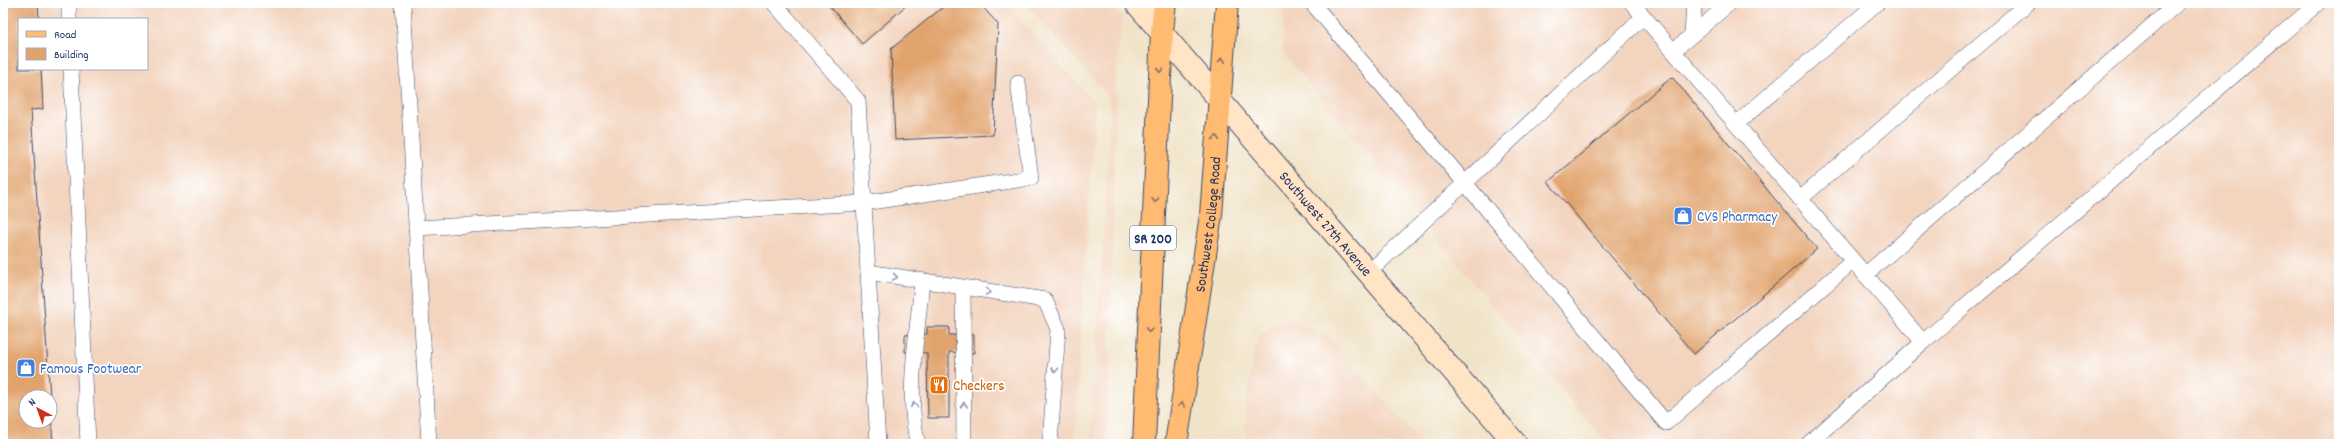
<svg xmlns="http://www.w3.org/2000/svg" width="2342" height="447" font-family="Dekko,sans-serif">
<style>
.built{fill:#f3d4be;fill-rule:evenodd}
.building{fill:#e1a36c}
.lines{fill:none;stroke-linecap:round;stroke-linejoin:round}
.lane-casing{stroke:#3b4a6e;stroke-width:16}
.secondary-casing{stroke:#3b4a6e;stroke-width:24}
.primary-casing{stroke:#3b4a6e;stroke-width:24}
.lane{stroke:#fff;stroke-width:15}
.secondary{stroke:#ffe4c6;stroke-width:22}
.primary{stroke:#ffbb71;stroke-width:22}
.oneway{stroke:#826e67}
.oneway2{stroke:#8d97ae}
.labels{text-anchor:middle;stroke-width:3.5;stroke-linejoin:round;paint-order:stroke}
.shield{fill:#fff;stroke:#5f6d8e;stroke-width:1}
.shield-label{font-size:14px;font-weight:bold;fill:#1b2f5e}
.shop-label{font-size:15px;fill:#366cbe;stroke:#fff;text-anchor:start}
.street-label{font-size:15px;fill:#1b2f5e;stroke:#fff}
.food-label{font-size:15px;fill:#c56008;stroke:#fff;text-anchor:start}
</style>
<rect width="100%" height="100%" fill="#fff"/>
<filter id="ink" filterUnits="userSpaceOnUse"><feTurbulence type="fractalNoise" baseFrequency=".025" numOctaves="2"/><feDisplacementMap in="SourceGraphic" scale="8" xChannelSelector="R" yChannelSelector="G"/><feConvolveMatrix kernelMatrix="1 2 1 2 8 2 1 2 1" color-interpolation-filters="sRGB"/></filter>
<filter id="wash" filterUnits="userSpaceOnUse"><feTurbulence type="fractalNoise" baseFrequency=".012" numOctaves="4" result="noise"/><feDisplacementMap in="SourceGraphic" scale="16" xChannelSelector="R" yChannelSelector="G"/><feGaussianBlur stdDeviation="0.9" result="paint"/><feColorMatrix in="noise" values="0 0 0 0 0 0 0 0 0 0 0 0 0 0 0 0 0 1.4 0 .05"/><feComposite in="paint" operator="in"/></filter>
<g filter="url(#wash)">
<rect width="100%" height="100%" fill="#f1e3c7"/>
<g class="built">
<path d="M3,3H1005L1095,103L1074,444H3ZM19,19H147V69H19ZM26,397H50V421H26Z"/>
<polygon points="1025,3 1111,3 1123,17 1117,63 1107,444 1090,444 1111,106 1106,93"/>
<polygon points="1284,3 2339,3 2339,444 1607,444 1282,51"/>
<polygon points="1284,321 1303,325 1330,338 1422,444 1245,444 1246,403 1254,349 1264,330"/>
</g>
<g id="blocks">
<g class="building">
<polygon points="3,3 38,3 39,19 19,19 19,69 41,69 43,109 31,110 50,397 26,397 26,421 50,421 51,415 53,444 3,444"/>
<polygon points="827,3 909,3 862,44"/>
<polygon points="948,3 979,3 998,24 993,135 895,140 891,49"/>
<polygon points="1672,77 1817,249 1694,354 1548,182"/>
<polygon points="927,327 949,327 949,335 974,335 974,353 949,352 949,418 928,418 927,353 905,352 905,335 927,334"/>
</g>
</g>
</g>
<g filter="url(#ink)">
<use href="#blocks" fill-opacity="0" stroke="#3b4a6e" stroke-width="1"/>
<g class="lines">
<defs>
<g id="lane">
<polyline points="69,3 69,19"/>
<polyline points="403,3 429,444"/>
<polyline points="774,3 858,101 878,444"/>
<polyline points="1312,3 1465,183 1643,17"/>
<polyline points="1632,3 1923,342 2318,3"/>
<polyline points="1692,35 1694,3"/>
<polyline points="1673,51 1730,3"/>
<polyline points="71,69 88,444"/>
<polyline points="1736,124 1877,3"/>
<polyline points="1800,199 2028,3"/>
<polyline points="416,228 864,203 1031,178 1018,83"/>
<polyline points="868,272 1045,300 1058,329 1050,444"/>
<polyline points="1368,273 1465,183 1666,423 1853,261"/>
<polyline points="1865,275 2178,3"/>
<polyline points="963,288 964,444"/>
<path d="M918,444C905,395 918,331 922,281"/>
<polyline points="1808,444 1923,342"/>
</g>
<g id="secondary">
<path id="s1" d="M1136,3L1516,444"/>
</g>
<g id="primary">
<polyline points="1144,444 1162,31 1165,3"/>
<path id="s2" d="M1176,444L1211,215L1227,3"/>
</g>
</defs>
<use href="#lane" class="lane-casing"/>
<use href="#secondary" class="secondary-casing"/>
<use href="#primary" class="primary-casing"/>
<use href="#lane" class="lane"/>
<use href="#secondary" class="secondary"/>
<use href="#primary" class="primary"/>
</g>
<defs><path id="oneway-chevron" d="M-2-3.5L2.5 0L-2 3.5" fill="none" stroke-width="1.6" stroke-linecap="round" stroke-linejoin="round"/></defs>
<g class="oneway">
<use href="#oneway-chevron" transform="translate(1222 60) rotate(-85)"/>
<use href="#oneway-chevron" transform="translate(1160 70) rotate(92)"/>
<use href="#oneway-chevron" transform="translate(1216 138) rotate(-86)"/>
<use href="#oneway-chevron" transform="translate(1155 200) rotate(93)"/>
<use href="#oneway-chevron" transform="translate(1149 330) rotate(93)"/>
<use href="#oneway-chevron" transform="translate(1182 405) rotate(-81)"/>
</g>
<g class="oneway2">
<use href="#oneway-chevron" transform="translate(895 277) rotate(9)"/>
<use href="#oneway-chevron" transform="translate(988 292) rotate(9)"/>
<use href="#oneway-chevron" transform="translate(1055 370) rotate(94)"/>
<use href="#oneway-chevron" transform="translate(914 405) rotate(-93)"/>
<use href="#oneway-chevron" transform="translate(964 405) rotate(-91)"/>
</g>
</g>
<defs>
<symbol id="shop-square" viewBox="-11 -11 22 22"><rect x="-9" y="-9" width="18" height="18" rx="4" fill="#3f7fe0" stroke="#fff"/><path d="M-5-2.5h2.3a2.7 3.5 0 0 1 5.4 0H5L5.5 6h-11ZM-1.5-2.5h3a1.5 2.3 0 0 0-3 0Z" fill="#fff"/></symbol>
<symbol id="restaurant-square" viewBox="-11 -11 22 22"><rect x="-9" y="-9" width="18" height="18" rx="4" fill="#e8710a" stroke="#fff"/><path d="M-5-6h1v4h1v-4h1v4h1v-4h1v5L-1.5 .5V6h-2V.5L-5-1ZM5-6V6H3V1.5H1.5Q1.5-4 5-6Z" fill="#fff"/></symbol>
</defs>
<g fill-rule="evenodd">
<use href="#shop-square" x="1672" y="205" width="22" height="22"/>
<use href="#shop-square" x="15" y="357" width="22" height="22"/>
<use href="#restaurant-square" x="928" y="374" width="22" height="22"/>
</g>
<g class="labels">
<rect class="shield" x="1130" y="226" width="46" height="24" rx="3"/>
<g class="shield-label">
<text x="1153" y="243">SR 200</text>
</g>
<g class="shop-label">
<text x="1697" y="221">CVS Pharmacy</text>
<text x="40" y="373">Famous Footwear</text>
</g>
<g class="street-label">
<text dy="5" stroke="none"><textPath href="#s2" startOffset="222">Southwest College Road</textPath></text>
<text dy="5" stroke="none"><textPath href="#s1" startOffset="291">Southwest 27th Avenue</textPath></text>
</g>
<g class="food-label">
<text x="953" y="390">Checkers</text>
</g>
</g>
<rect width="2342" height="447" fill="none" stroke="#fff" stroke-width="16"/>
<rect x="18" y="18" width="130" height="52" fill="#ffffff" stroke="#a4acbf"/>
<rect x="26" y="31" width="20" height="6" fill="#ffbb71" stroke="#a4acbf"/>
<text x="54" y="38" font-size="12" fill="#1b2f5e">Road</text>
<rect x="26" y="48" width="20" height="12" fill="#e1a36c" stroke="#a4acbf"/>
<text x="54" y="58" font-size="12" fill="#1b2f5e">Building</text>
<g transform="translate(38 409) rotate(319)"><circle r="19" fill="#ffffff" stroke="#a4acbf"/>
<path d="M0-3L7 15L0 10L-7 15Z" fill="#c8321e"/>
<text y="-6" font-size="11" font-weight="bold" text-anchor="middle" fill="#1b2f5e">N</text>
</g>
</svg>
